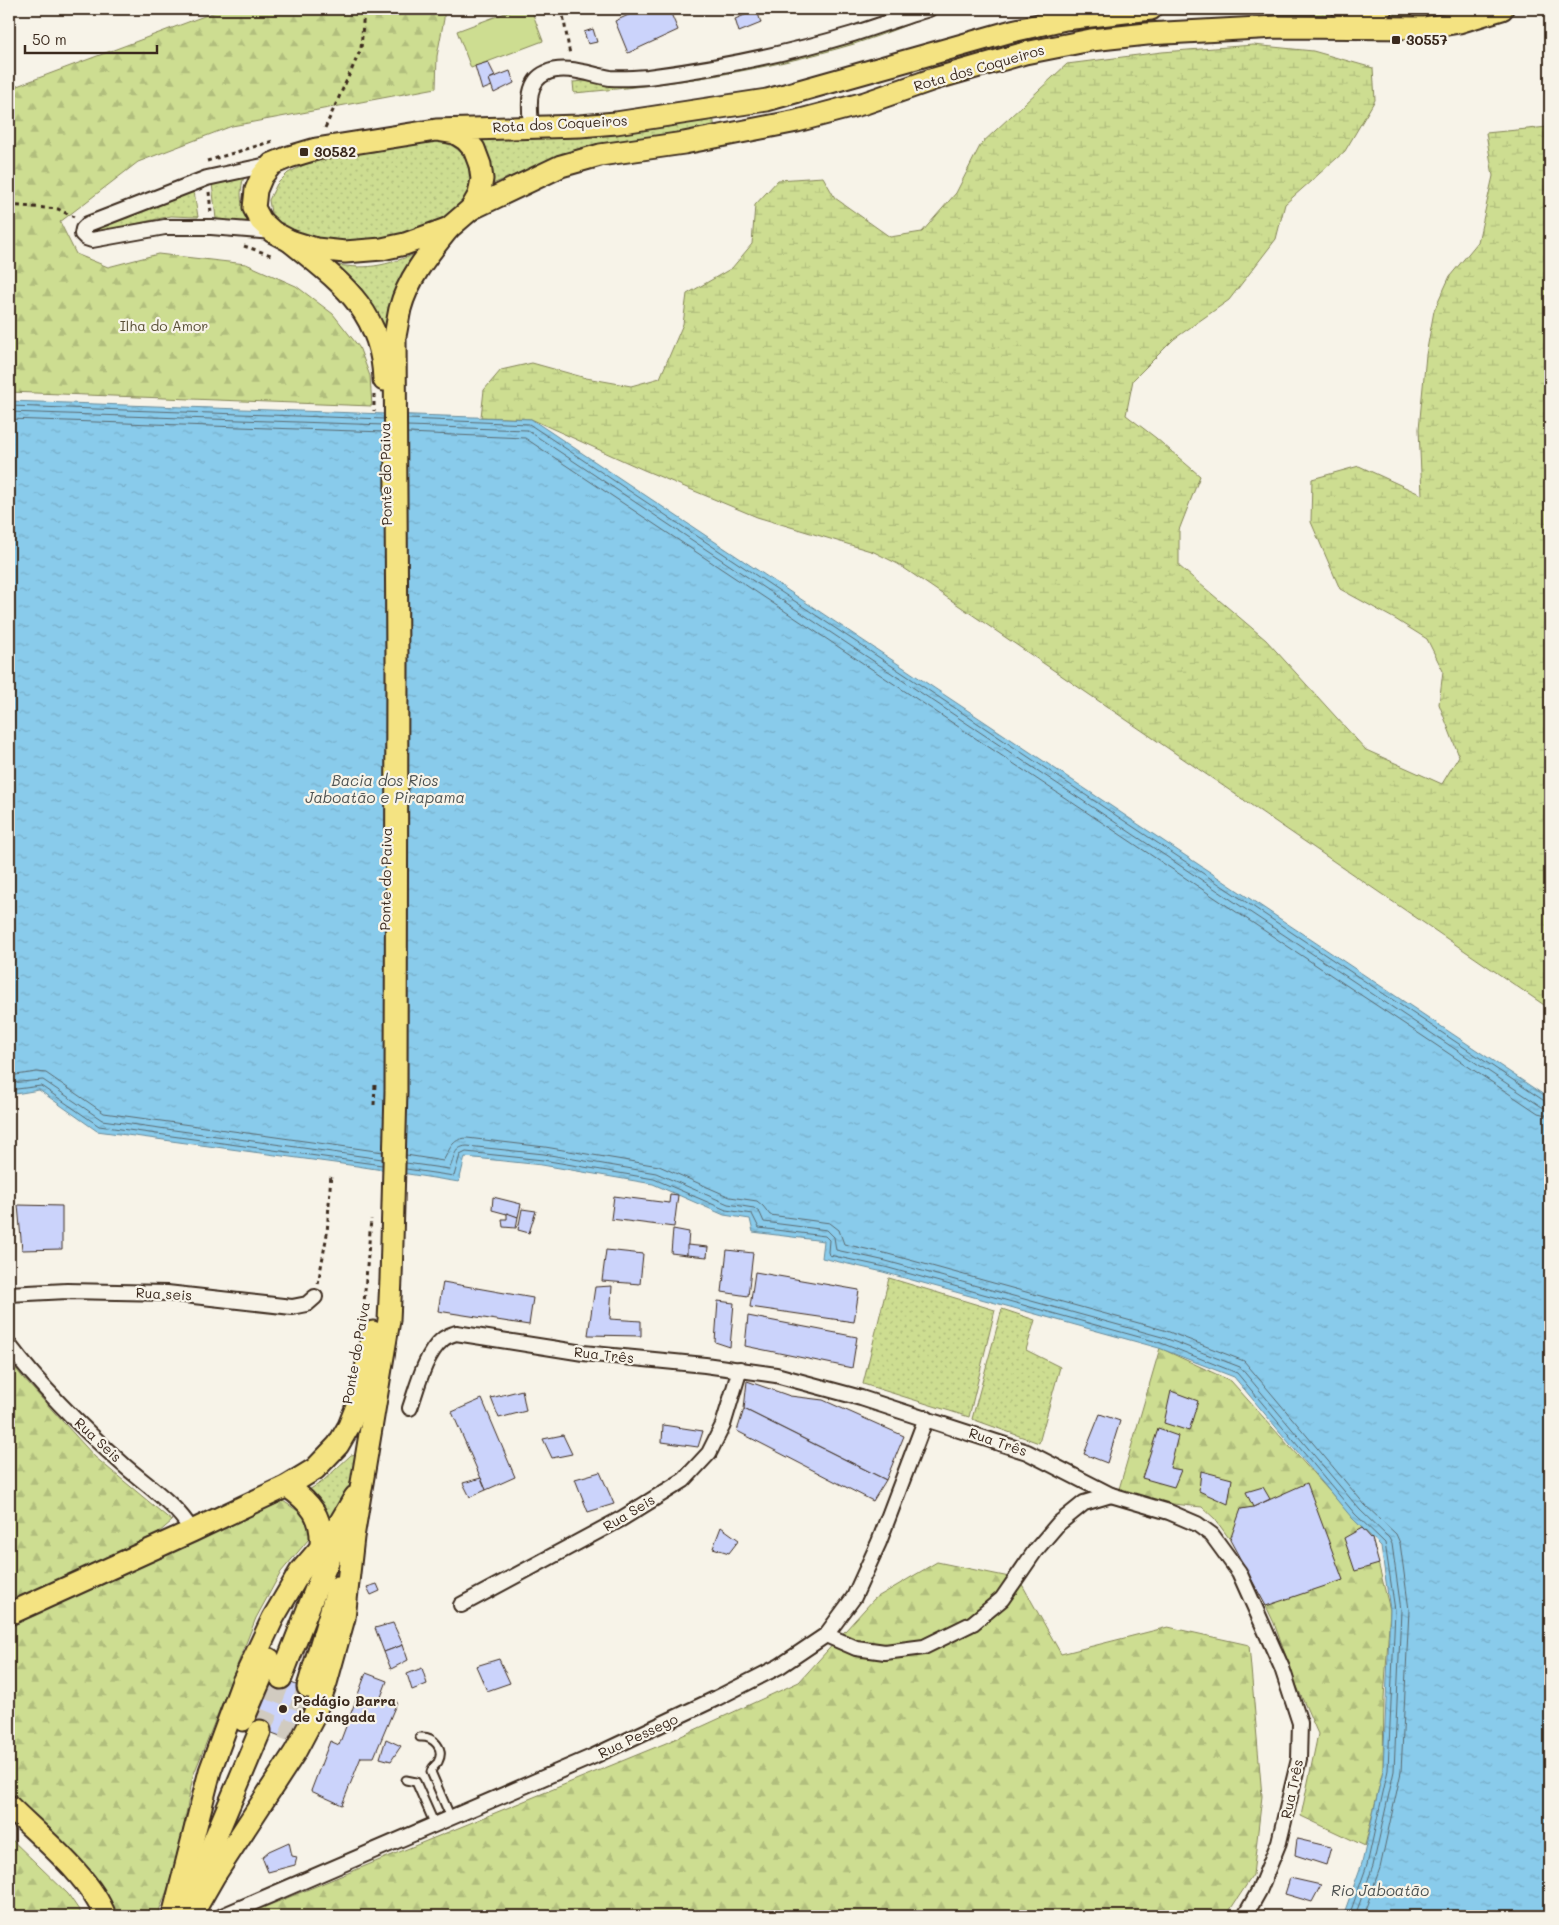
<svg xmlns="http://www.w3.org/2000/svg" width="1559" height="1925" font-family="Mali,sans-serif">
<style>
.grass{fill:url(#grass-dots);stroke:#848458}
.forest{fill:url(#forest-firs);stroke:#848458}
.wetland{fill:url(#wetland-marsh);stroke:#848458}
.garden{fill:#cddd91;stroke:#848458}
.water{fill:url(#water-ripples);stroke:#6a8b99}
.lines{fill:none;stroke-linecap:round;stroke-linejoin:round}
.shore{stroke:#5a6a70;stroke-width:1}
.building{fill:#cbd3fb;stroke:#3b2a1e}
.primary-tunnel{stroke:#d1cbc0;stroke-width:21;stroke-dasharray:21 11;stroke-linecap:butt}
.lane-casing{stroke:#3b2a1e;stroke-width:11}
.street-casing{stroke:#3b2a1e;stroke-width:18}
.primary-casing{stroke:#3b2a1e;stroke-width:25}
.path{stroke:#3b2a1e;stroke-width:3;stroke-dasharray:4 4;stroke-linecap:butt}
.lane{stroke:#f7f3e8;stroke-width:7}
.street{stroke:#f7f3e8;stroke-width:14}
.primary{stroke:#f4e382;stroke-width:21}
.poi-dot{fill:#3b2a1e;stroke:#f7f3e8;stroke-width:2}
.labels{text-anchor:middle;stroke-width:4.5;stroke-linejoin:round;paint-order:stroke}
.poi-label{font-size:14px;font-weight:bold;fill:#3b2a1e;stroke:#f7f3e8;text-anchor:start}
.street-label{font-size:14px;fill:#3b2a1e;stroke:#f7f3e8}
.park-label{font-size:14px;fill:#584e35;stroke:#f7f3e8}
.water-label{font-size:15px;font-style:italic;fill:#4e5251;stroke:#f7f3e8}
</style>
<defs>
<pattern id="grass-dots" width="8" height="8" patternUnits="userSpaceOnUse" patternTransform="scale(1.25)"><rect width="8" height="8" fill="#cddd91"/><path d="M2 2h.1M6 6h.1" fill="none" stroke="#b1be7d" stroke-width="1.8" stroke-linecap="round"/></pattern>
<pattern id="forest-firs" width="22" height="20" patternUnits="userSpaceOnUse" patternTransform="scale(1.25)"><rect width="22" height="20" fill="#cddd91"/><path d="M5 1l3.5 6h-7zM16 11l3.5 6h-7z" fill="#b1be7d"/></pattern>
<pattern id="wetland-marsh" width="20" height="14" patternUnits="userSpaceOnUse" patternTransform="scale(1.25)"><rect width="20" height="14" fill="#cddd91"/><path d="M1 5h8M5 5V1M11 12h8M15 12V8" fill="none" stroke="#b1be7d"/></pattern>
<pattern id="water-ripples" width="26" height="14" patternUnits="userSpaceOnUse" patternTransform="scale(1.25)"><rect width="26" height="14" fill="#89cbeb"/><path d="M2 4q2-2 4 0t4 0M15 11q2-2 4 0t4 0" fill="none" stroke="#77aec9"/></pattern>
</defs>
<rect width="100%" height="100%" fill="#f7f3e8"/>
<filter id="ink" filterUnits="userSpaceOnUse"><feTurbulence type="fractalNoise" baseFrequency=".02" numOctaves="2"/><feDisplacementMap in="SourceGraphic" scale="10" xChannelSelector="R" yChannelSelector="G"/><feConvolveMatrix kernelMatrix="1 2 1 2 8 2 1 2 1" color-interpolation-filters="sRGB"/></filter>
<g filter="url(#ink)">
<g class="grass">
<path d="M939,9H950C918,20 886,34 854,44C762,71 669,85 574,93L573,82L584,81L600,83L698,74L895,24Z"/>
<polygon points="1424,9 1464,9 1449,14 1405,18 1257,21 1257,11 1411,11"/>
<polygon points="713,114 715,131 581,148 490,185 478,135"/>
<path d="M431,141C453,142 459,149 472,167L470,191L461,207L439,225L326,252L272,219L269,200L277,184L288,173L306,164L371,150Z"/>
<path d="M246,171C238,191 240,208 250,227L216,219L212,183Z"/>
<polygon points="194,191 198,217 171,216 93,233 100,226"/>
<path d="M418,253L391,343L382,323L362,296L320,262C362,270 377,269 418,253Z"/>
<polygon points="889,1278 995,1310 969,1417 863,1384"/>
<polygon points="1002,1309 1035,1320 1026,1350 1060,1367 1039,1443 972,1419"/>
<polygon points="357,1454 363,1458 334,1528 302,1494 322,1482 351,1455"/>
</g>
<g class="forest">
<polygon points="223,9 444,9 444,19 437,56 436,88 232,126 138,162 60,222 76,254 108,267 158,254 246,264 296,286 333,314 359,347 370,376 372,406 9,392 9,89"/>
<polygon points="1160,1348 1231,1381 1372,1539 1390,1610 1384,1698 1383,1770 1365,1846 1301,1816 1318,1734 1295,1682 1274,1623 1251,1574 1234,1545 1215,1519 1202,1507 1154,1502 1119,1489"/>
<polygon points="9,1360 24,1379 95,1457 172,1521 150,1540 21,1596 9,1599"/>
<polygon points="283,1501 301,1513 314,1533 281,1572 256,1618 193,1776 176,1868 157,1916 119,1916 100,1887 9,1793 9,1625"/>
<polygon points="937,1562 1019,1579 1061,1654 1168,1627 1249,1645 1262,1796 1253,1875 1226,1916 243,1916 666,1743 799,1682 874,1599"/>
<polygon points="9,1837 68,1894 83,1916 9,1916"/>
</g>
<polygon class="wetland" points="1253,45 1313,51 1373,68 1375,100 1345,151 1285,204 1276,239 1229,300 1174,339 1133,380 1126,415 1156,438 1200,476 1179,530 1179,566 1266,640 1366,750 1442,784 1459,756 1439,704 1443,671 1427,639 1395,619 1340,589 1311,522 1312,479 1359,466 1422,495 1419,429 1426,355 1434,311 1450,276 1478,242 1493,176 1486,133 1548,127 1550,125 1550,1009 898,564 874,552 757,517 644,470 531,419 481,417 484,390 501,370 532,363 586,378 631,386 660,378 683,324 687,294 732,268 752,244 755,205 778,180 823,177 835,198 890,237 922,232 956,193 981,144 1067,64 1162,52"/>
<polygon class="garden" points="516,9 531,9 543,41 471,68 457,31"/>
<polygon class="water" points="9,401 531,419 1550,1099 1550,1916 1343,1916 1362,1863 1383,1770 1390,1610 1381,1546 1352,1518 1234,1377 1159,1348 883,1272 822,1258 824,1241 753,1232 750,1219 724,1215 653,1184 542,1165 465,1157 459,1182 357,1166 97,1131 39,1090 9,1095"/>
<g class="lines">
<g class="shore">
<polyline points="9,406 384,419"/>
<polyline points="9,412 384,425"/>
<polyline points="9,419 384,432"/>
<polyline points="407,419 529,424 1546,1102 1550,1103"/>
<polyline points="407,426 527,430 1542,1107 1550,1109"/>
<polyline points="407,433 525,438 1538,1113 1550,1116"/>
<polyline points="9,1076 37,1072 46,1073 104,1113 383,1152"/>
<polyline points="9,1083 43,1080 102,1120 382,1159"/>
<polyline points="9,1090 41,1086 99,1126 382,1165"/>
<path d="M406,1155L443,1161C450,1150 451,1139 467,1138L545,1147L659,1166L730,1197L757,1201L763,1206L770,1215L830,1223L839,1230L844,1244L888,1254L1164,1330L1244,1361L1365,1505L1396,1534L1400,1543L1409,1610L1401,1772L1380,1868L1363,1916"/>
<path d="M406,1163L449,1169C455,1160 452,1147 467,1146L544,1154L656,1173L728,1204L754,1208L760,1213L764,1222L827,1230L834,1237L836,1250L886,1261L1162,1337L1240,1367L1360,1510L1389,1538L1392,1544L1401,1610L1394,1771L1373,1866L1355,1916"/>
<polyline points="406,1169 454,1176 460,1155 466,1152 543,1160 654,1179 726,1210 752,1214 759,1228 825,1236 829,1240 828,1252 829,1255 885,1267 1161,1343 1237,1373 1355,1514 1385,1543 1395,1610 1388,1770 1367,1865 1349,1916"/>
</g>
</g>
<g class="building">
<polygon points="642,9 669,9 678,30 628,53 615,21"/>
<polygon points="757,10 761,23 739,32 735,19"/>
<polygon points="593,29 597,42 588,44 584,32"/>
<polygon points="488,62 495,76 489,79 492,86 482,90 475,66"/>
<polygon points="510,71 514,83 494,93 489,79"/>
<polygon points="670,1194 678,1195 674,1227 611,1219 614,1196 669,1203"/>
<polygon points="493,1197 521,1204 518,1217 492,1210"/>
<polygon points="18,1205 62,1206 62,1249 22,1250"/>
<polygon points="522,1209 536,1211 529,1233 518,1230"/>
<polygon points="507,1213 518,1217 516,1228 503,1227 502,1219 507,1219"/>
<polygon points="673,1229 689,1232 687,1255 671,1253"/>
<polygon points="687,1245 708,1247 707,1257 687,1255"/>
<polygon points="606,1250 643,1254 640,1284 602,1281"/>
<polygon points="727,1250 753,1253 748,1296 722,1292"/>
<polygon points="755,1272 859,1290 854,1322 750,1307"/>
<polygon points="443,1282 533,1298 529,1325 438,1311"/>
<polygon points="612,1286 610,1319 641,1321 641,1336 588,1335 595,1287"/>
<polygon points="718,1301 734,1303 730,1347 715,1342"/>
<polygon points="748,1316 857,1337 852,1368 745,1346"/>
<polygon points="747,1381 790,1396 823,1400 904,1436 886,1480 744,1409"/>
<polygon points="522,1390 526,1411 499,1418 491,1398"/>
<polygon points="1171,1391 1198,1401 1189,1431 1164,1423"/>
<polygon points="482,1399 515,1477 486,1490 452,1412"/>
<polygon points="744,1409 886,1480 873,1501 737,1431"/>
<polygon points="1100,1414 1120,1421 1107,1463 1084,1454"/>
<polygon points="663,1425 703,1431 698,1447 662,1442"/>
<polygon points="1158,1429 1178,1436 1170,1468 1181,1470 1174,1487 1142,1478"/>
<polygon points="563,1435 572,1454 552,1458 543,1439"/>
<polygon points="1201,1471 1232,1479 1228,1504 1199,1491"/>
<polygon points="600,1472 614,1504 588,1512 575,1479"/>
<polygon points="481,1478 486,1490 470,1497 463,1483"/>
<polygon points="1307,1483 1343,1580 1266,1606 1230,1540 1241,1509 1253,1507"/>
<polygon points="1263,1487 1270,1499 1253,1507 1246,1492"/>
<polygon points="721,1527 739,1540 729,1553 713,1548"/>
<polygon points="1362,1528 1372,1539 1379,1564 1355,1571 1344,1538"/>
<polygon points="377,1584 380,1591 371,1595 367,1587"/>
<polygon points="393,1623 403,1645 384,1652 375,1628"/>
<polygon points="403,1645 408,1660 391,1669 384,1652"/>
<polygon points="499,1659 510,1683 487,1691 476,1666"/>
<polygon points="422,1668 427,1684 412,1690 407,1674"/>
<polygon points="366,1673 387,1681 381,1697 397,1702 374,1757 361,1757 342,1805 311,1791 330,1741 339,1745"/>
<polygon points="270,1675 315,1692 296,1742 251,1725"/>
<polygon points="386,1739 401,1746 391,1761 380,1758"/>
<polygon points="1297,1839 1331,1847 1326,1865 1295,1855"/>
<polygon points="289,1842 292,1856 297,1857 295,1865 268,1872 262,1857 269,1851"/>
<polygon points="1290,1878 1321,1885 1312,1902 1285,1894"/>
</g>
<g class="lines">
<g class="primary-tunnel">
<polyline points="260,1731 281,1678"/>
<polyline points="288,1741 308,1687"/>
</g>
<defs>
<g id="lane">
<path d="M420,1737C434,1736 445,1749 438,1762C435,1766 432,1767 431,1772L451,1818"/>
<polyline points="406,1780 416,1782 435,1825"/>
</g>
<g id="street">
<path d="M531,127C530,109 525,82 546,73C565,64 591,75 610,78C622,79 636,78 648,77C717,68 786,54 853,34C878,26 903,17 929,9"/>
<polyline points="272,164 207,178 88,224 83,229 82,234 86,238 92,240 165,227 211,227 273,232"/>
<polyline points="9,1294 67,1291 167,1293 292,1307 307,1304 315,1297"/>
<path d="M9,1345C43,1390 84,1430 126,1467C149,1487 176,1504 192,1531"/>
<path d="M410,1408C417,1388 425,1354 442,1340C446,1336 451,1335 456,1333L583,1353L705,1365L776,1375L861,1398L1027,1452L1111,1495L1169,1512L1197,1524L1212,1535L1239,1572L1282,1668L1300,1723L1299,1759L1279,1842L1259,1891L1245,1916"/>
<polyline points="461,1605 621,1519 684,1480 709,1453 723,1425 740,1369"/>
<polyline points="826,1635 856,1648 885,1652 924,1647 973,1623 1002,1599 1035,1551 1058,1524 1084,1503 1111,1495"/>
<polyline points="222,1916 594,1756 717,1698 780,1666 826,1635 854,1597 879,1542 926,1418"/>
</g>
<g id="primary">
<polyline points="1343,9 1381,9"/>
<polyline points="436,130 455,133 466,140 474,149 480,165 482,179 479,195 471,209 449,228 405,244 382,249 345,252 316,249 290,241 273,232 261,221 254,208 256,190 262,176 272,164 289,157 316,149 436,130 580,126 616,123 767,100 1012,31 1065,19 1151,9"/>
<polyline points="471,209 561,166 600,155 684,143 797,121 865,103 934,79 1025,53 1091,40 1147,34 1277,27 1424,28 1459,22 1502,9"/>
<path d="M290,241C339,281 382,310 384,380"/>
<path d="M287,1486C311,1503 323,1517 321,1546"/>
<polyline points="9,1614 192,1531 287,1486 315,1469 338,1445 349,1426 357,1406 363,1384 373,1332"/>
<polyline points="281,1678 315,1591 340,1534"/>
<polyline points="308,1687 338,1587"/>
<polyline points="243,1720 269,1659"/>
<path d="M9,1806C40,1837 90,1876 105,1916"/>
<polyline points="192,1893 260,1731"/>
<polyline points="173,1916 210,1771 242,1684 273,1618 300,1572 335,1531 355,1497"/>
<path d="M191,1916L214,1876L295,1752L312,1720L326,1683L344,1618L353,1537L389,1320L391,1279L396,1091L397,660L395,336C397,327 398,318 400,309C408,278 429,253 449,228"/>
</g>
</defs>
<use href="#lane" class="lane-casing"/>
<use href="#street" class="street-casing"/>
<use href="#primary" class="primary-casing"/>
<g class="path">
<polyline points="562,9 570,55"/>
<polyline points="325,128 361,49 364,9"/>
<polyline points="207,161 273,141"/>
<polyline points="209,192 211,213"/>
<polyline points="9,205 58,209 74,217"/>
<polyline points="244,246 274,256"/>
<polyline points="374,394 374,411"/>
<polyline points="374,1105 375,1084"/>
<polyline points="318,1284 327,1234 331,1173"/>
<polyline points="363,1315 371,1219"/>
</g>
<use href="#lane" class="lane"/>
<use href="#street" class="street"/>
<use href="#primary" class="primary"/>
</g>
</g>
<g class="poi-dot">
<rect x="1391" y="35" width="10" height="10" rx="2.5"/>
<rect x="299" y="147" width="10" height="10" rx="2.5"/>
<circle cx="283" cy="1709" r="5"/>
</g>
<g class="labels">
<g class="poi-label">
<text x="1406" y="45">30557</text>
<text x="314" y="157">30582</text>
<text x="293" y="1706">Pedágio Barra<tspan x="293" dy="16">de Jangada</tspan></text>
</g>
<g class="street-label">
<text transform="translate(979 68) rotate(-16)" y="5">Rota dos Coqueiros</text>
<text transform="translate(560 124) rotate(-3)" y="5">Rota dos Coqueiros</text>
<text transform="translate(386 474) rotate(-91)" y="5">Ponte do Paiva</text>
<text transform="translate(386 879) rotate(-89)" y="5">Ponte do Paiva</text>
<text transform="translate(164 1294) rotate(3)" y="5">Rua seis</text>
<text transform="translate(356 1353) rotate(-80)" y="5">Ponte do Paiva</text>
<text transform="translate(604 1355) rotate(6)" y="5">Rua Três</text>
<text transform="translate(98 1440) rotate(43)" y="5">Rua Seis</text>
<text transform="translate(998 1442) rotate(19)" y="5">Rua Três</text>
<text transform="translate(629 1513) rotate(-31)" y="5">Rua Seis</text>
<text transform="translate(638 1736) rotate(-25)" y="5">Rua Pessego</text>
<text transform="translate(1292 1789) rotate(-78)" y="5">Rua Três</text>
</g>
<g class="park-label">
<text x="164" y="331">Ilha do Amor</text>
</g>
<g class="water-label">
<text x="385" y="786">Bacia dos Rios<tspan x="385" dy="17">Jaboatão e Pirapama</tspan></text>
<text x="1380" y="1896">Rio Jaboatão</text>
</g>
</g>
<rect width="1559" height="1925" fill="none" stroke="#f7f3e8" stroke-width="30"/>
<rect x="15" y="15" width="1529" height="1895" fill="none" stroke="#3b2a1e" stroke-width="2" filter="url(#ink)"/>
<path d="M25 45v8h132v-8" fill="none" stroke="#3b2a1e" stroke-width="2.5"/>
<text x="32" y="45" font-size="15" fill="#3b2a1e" stroke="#f7f3e8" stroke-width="4" paint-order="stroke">50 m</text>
</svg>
